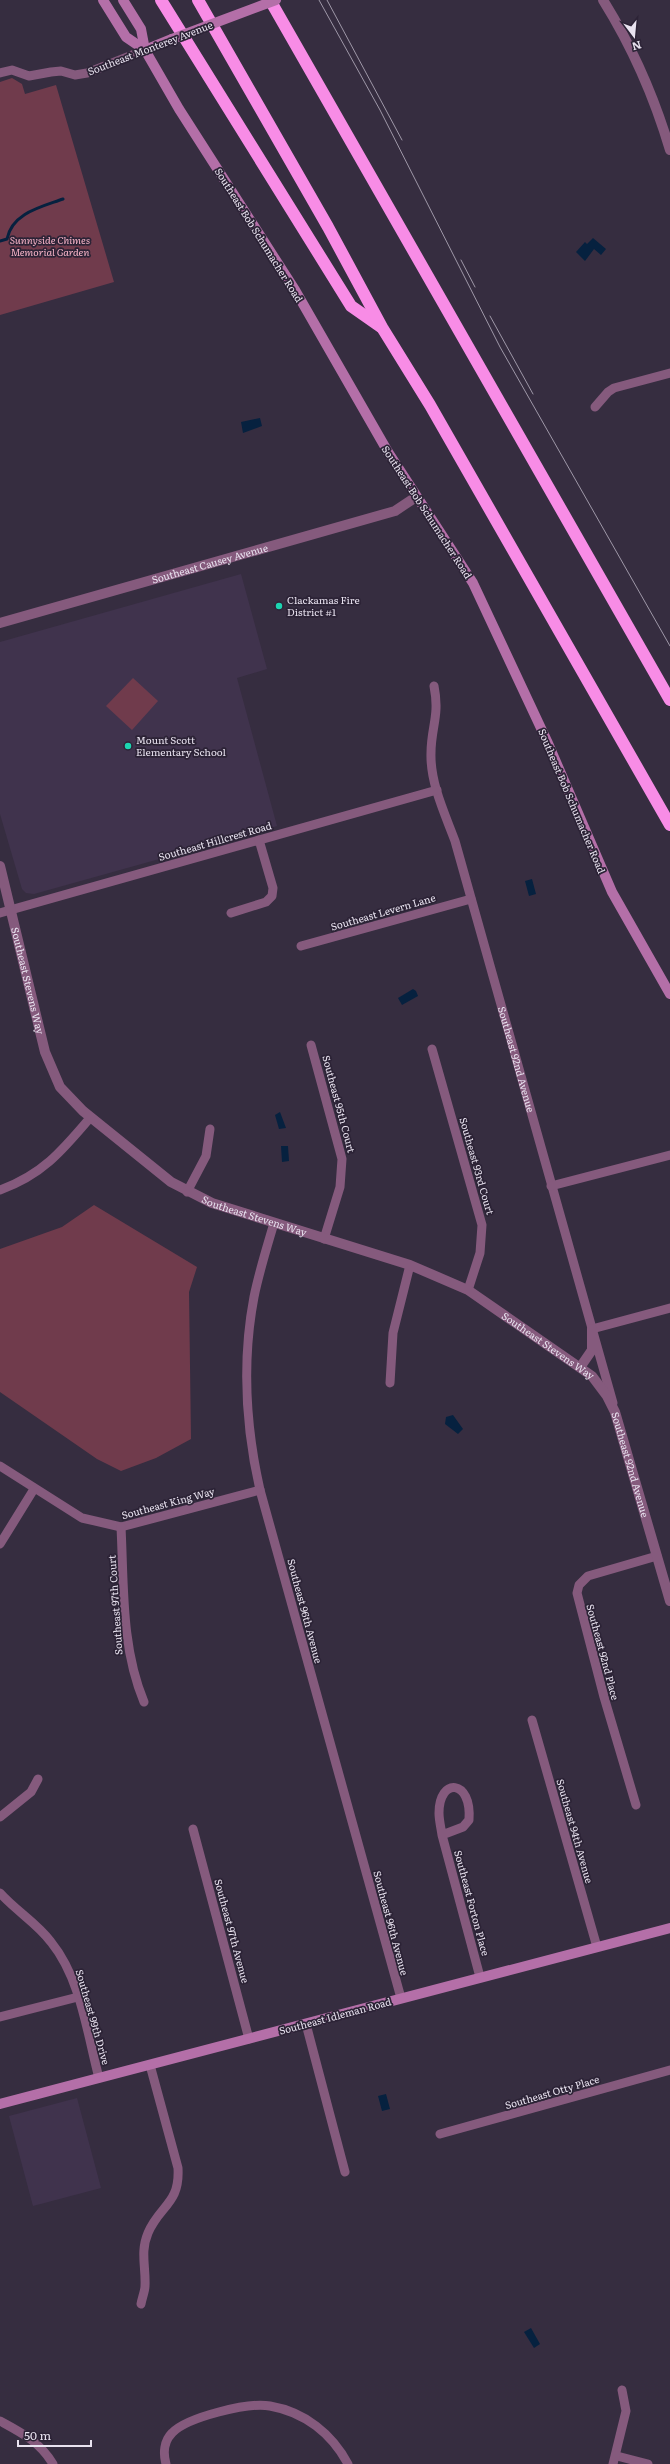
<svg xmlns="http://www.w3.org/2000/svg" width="670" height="2464" font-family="Literata,serif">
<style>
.built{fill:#40334d}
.green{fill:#703b4c}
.water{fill:#06213f}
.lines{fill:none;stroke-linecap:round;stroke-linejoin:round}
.stream{stroke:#06213f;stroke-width:3}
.minor{stroke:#855a7d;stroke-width:9}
.tertiary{stroke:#855a7d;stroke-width:10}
.secondary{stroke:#b46fa8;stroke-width:10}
.motorway{stroke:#f88ce6;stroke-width:12}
.tram{stroke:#9f98a8;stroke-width:1}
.secondary-bridge{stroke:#b46fa8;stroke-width:10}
.poi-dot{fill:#1cd5b1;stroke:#2c2336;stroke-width:1.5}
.labels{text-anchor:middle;stroke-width:3.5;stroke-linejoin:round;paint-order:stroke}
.street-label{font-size:10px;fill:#e9e3f0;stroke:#2c2336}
.park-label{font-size:10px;font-style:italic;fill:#f9b4c8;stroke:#2c2336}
.poi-label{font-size:10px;fill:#e9e3f0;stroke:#2c2336;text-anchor:start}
</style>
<rect width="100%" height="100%" fill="#362d40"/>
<g class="built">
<polygon points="241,574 267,669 237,678 277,826 34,894 26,893 22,889 0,814 0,642"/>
<polygon points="77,2098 101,2188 33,2206 9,2116"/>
</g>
<g class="green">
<polygon points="12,78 22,84 25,94 56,85 114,282 0,315 0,82"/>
<polygon points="133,678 158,701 132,730 106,706"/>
<polygon points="94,1205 197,1267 189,1292 191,1439 156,1458 121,1471 97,1459 0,1392 0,1249 62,1227"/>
</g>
<g class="water">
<polygon points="593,238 606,249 601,255 594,249 585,261 576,252 585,242 587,244"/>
<polygon points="260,418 262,426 243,433 241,422"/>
<polygon points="532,879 536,894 529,896 525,881"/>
<polygon points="413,989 416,991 418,996 402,1005 398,998"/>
<polygon points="280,1112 286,1128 279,1129 275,1115"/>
<polygon points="281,1146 288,1146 289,1161 282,1162"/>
<polygon points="453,1415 463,1429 458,1434 445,1424 446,1417"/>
<polygon points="386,2094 390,2109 382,2111 378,2096"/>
<polygon points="531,2328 540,2344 534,2348 524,2332"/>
</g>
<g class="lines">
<path class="stream" d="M0,241L7,239C12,213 41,207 63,199"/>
<g class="minor">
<polyline points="0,73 12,70 29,76 51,72 61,71 75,75 87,73 145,50"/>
<polyline points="595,407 608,392 614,388 670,373"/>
<path id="s1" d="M434,686C440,716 431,727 431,753C430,783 445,814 455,841L613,1403"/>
<polyline points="0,913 437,790"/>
<polyline points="231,913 266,902 272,896 273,888 259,840"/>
<polyline points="301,946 471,899"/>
<polyline points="311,1045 342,1159 340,1187 324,1239"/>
<polyline points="432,1049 482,1225 480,1253 468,1290"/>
<polyline points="551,1186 670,1155"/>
<path d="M0,1190C42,1175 62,1151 90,1118"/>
<polyline points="187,1192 206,1156 210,1129"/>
<path d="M274,1223C267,1247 259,1272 254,1297C242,1360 246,1428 260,1490L401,1998"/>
<polyline points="592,1329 670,1308"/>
<polyline points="390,1383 393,1333 410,1265"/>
<polyline points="0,1466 82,1518 121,1527 260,1490"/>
<path d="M121,1527C124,1586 121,1647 144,1702"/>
<polyline points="0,1544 34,1489"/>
<polyline points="532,1720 597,1947"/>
<polyline points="636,1805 604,1697 577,1593 579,1585 588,1576 657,1556"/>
<polyline points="0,1817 31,1792 38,1779"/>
<polyline points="193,1829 249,2039"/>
<path d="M442,1835L463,1827L469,1820C472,1779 439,1777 439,1813C439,1820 441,1828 442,1835L480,1977"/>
<path d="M0,1893C16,1911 37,1923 51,1942C81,1979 87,2033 99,2078"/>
<polyline points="0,2017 78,1997"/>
<polyline points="306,2024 345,2172"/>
<polyline points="440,2134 670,2070"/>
<path d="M141,2304C142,2298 145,2291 145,2286C146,2267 140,2252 148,2233C160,2205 180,2204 178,2168L150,2065"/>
<path d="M0,2421C22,2433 40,2442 53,2464"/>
<polyline points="617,2456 648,2464"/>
<path d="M166,2464C163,2453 164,2441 172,2433C187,2417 249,2402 270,2406C305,2412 332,2434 348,2464"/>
<polyline points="613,2464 626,2411 622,2390"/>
</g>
<g class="tertiary">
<path d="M603,0C633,48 654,96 670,150"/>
<path id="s2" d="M0,623L395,511L416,497"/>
<path id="s3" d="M0,866L45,1052L60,1087L83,1111L171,1182L212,1203L410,1265L468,1290L592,1376L607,1396L615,1412L670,1601"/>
<polyline points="581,1366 592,1350 592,1329"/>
</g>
<g class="secondary">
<polyline points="103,0 126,37 145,50"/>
<polyline points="123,0 141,29 145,50 179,109 295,290 388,452 473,583 547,741 612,892 670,994"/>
<polyline points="145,50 172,39"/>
<polyline points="0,2104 670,1928"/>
</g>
<g class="motorway">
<polyline points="161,0 351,306 381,327"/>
<polyline points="198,0 328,227 383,329 430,405 670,825"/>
<polyline points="270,0 670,700"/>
</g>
<g class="tram">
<polyline points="319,0 380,110 500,347 670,646"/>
<polyline points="327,0 402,140"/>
<polyline points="461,260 475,287"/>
<polyline points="490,316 533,394"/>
</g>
<polyline class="secondary-bridge" points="172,39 276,0"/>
</g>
<g class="poi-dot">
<circle cx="279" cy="606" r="4"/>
<circle cx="128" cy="746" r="4"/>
</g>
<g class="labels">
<g class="street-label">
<text transform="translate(150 48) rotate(-21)" y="4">Southeast Monterey Avenue</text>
<text transform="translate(259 235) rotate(58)" y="4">Southeast Bob Schumacher Road</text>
<text transform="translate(427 512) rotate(57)" y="4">Southeast Bob Schumacher Road</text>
<text dy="4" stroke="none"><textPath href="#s2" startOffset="218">Southeast Causey Avenue</textPath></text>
<text transform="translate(572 801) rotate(67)" y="4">Southeast Bob Schumacher Road</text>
<text transform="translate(215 841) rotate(-16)" y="4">Southeast Hillcrest Road</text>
<text transform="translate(383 912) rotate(-16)" y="4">Southeast Levern Lane</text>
<text dy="4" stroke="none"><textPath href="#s3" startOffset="118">Southeast Stevens Way</textPath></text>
<text dy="4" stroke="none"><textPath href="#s1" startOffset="386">Southeast 92nd Avenue</textPath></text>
<text transform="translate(339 1104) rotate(75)" y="4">Southeast 95th Court</text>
<text transform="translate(477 1166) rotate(74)" y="4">Southeast 93rd Court</text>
<text dy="4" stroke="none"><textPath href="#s3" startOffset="466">Southeast Stevens Way</textPath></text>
<text dy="4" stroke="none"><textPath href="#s3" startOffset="790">Southeast Stevens Way</textPath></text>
<text dy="4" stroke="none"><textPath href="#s3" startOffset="941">Southeast 92nd Avenue</textPath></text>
<text transform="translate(168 1503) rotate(-15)" y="4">Southeast King Way</text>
<text transform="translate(115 1605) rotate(-94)" y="4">Southeast 97th Court</text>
<text transform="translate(305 1611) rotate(75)" y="4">Southeast 96th Avenue</text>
<text transform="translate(603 1652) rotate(75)" y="4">Southeast 92nd Place</text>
<text transform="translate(575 1831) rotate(74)" y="4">Southeast 94th Avenue</text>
<text transform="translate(472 1903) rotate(75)" y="4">Southeast Forton Place</text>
<text transform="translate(391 1923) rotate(75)" y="4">Southeast 96th Avenue</text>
<text transform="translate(232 1931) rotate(75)" y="4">Southeast 97th Avenue</text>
<text transform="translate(335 2016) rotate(-15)" y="4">Southeast Idleman Road</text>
<text transform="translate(93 2017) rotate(74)" y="4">Southeast 99th Drive</text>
<text transform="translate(552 2092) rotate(-16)" y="4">Southeast Otty Place</text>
</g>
<g class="park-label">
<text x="50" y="244">Sunnyside Chimes<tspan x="50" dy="12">Memorial Garden</tspan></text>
</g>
<g class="poi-label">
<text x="287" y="604">Clackamas Fire<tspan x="287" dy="12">District #1</tspan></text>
<text x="136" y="744">Mount Scott<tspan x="136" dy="12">Elementary School</tspan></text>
</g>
</g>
<g transform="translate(634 36) rotate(164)" stroke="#2c2336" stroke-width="3" paint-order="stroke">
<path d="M0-3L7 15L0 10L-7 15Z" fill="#e9e3f0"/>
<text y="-6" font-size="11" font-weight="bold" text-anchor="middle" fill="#e9e3f0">N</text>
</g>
<path d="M18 2440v6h73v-6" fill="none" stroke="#e9e3f0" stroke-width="2"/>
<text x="24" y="2440" font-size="12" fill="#e9e3f0" stroke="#2c2336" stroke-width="3" paint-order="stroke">50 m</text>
</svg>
